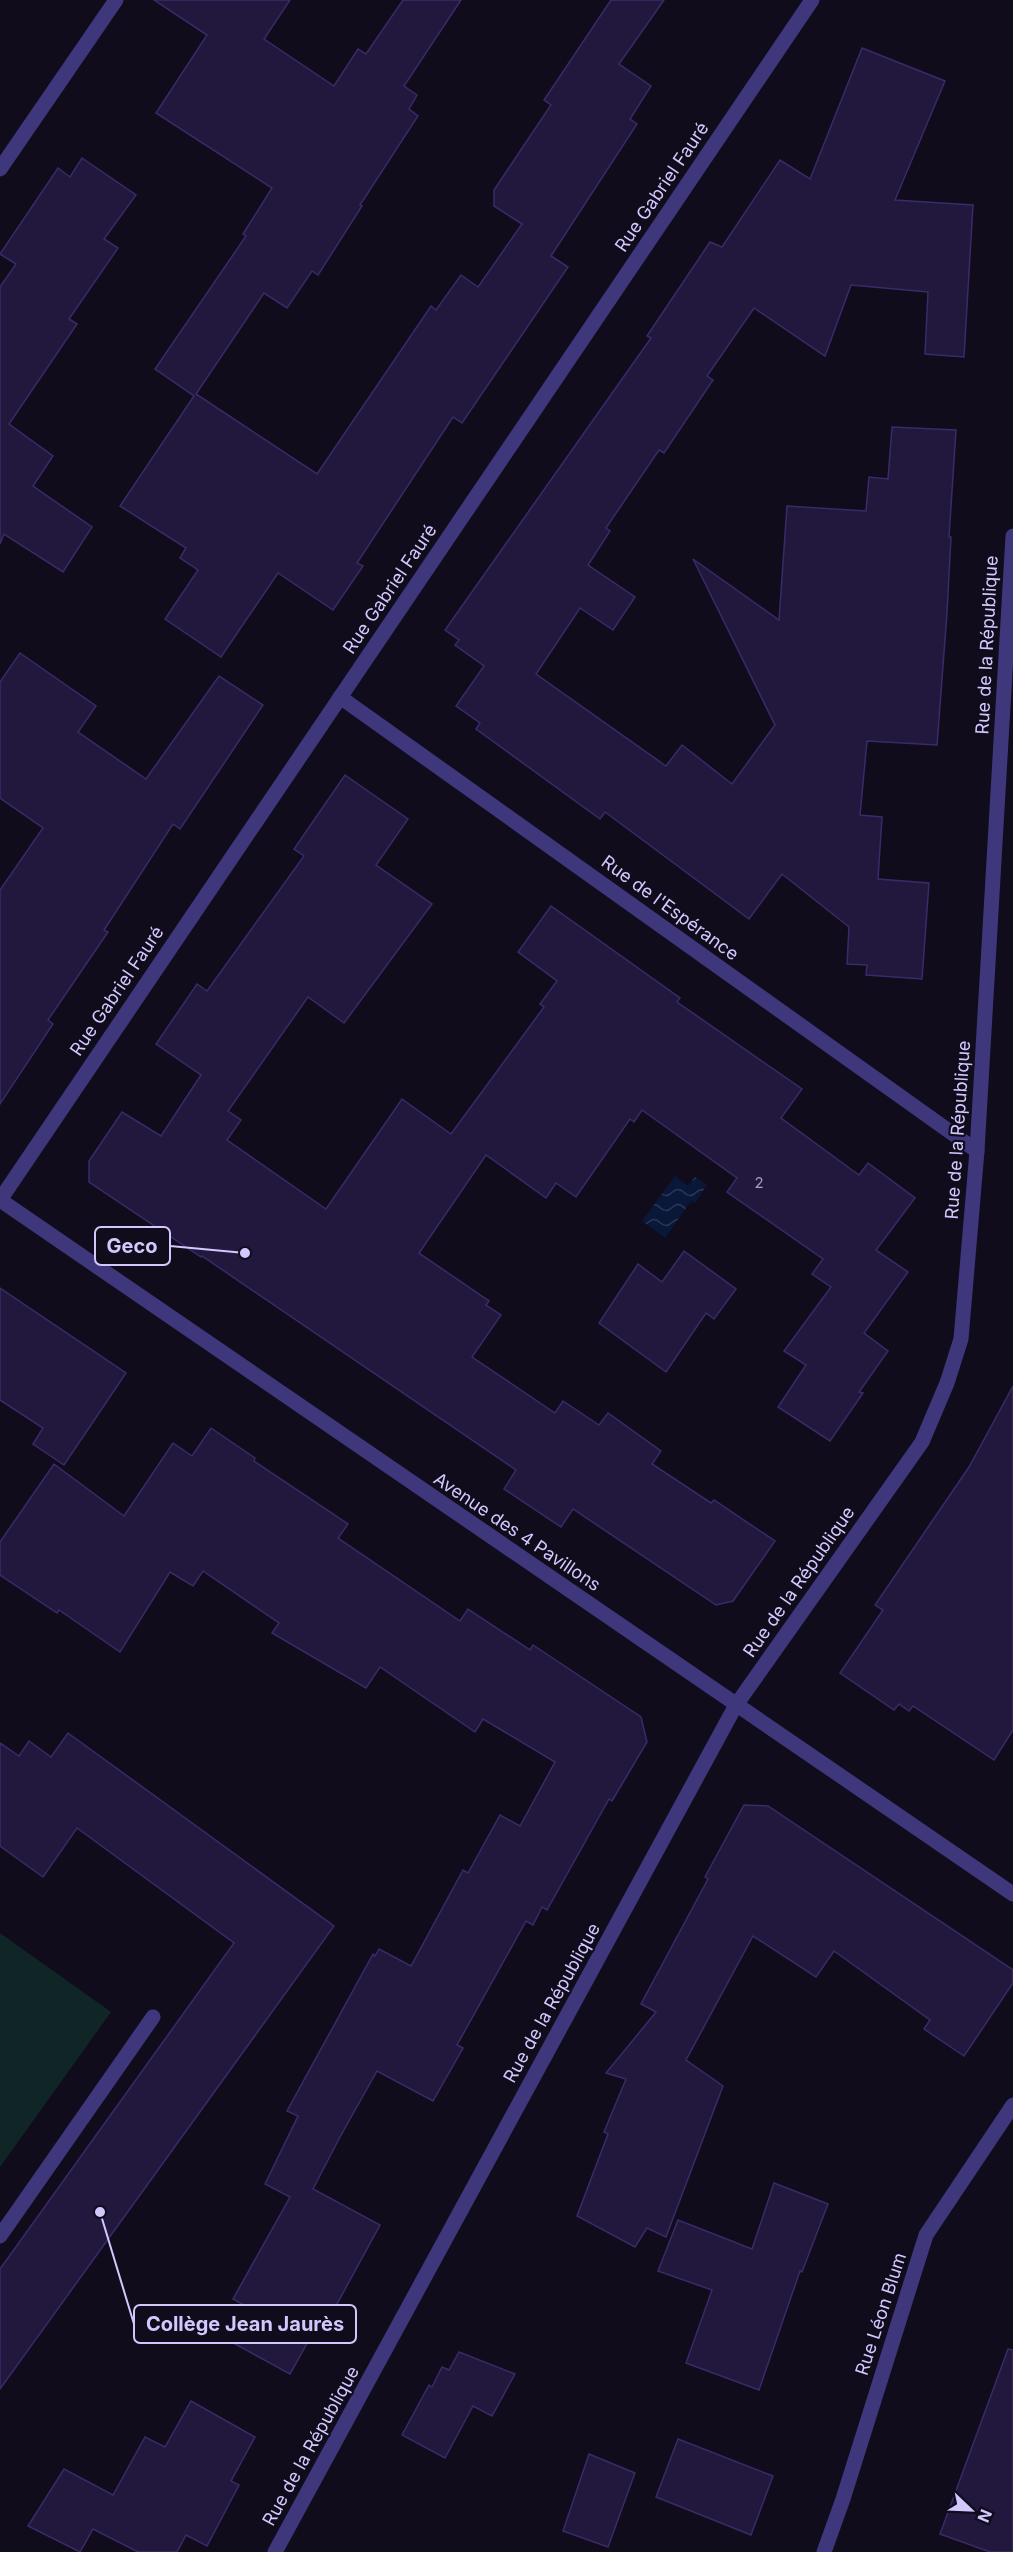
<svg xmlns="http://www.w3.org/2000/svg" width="1013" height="2552" font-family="Inter,sans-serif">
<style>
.green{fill:#0f2526}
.water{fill:url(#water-waves)}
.building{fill:#22183d;stroke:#3b2a69;stroke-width:1.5}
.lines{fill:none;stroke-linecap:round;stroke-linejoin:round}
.service{stroke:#3e377b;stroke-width:15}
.minor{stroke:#3e377b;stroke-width:15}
.labels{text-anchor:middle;stroke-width:4.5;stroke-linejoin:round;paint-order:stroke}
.number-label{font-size:15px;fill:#a69cce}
.street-label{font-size:18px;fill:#d2c8fe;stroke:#100c1c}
.leader{fill:none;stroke:#d2c8fe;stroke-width:2}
.callout-dot{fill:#d2c8fe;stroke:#100c1c;stroke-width:2}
.callout{fill:#100c1c;stroke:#d2c8fe;stroke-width:2}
.callout-label{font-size:20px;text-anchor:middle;font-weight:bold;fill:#d2c8fe}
</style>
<defs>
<pattern id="water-waves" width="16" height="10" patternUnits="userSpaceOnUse" patternTransform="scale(1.5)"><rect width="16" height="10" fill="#091738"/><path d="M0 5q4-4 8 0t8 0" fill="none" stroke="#2c3756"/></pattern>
</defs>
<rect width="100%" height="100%" fill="#100c1c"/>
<polygon class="green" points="0,1933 111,2012 0,2167"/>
<polygon class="water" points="675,1176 688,1186 695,1177 707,1185 695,1203 691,1201 665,1238 642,1221"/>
<g class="building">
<polygon points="154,0 290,0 264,39 334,86 358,49 366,54 403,0 461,0 404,86 417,95 409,109 418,116 360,205 362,206 318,275 312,271 287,308 264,293 196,394 317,474 431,306 436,310 461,275 478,287 522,224 494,206 494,190 551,105 544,100 611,0 664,0 619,64 651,86 630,119 637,124 551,256 568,267 462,423 453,417 357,563 363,566 333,610 278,573 221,657 165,619 198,570 180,558 186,548 120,506 194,396 155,369 246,236 243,234 272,188 156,113 207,35"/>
<polygon points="862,48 945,81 895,200 973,205 964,357 925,354 928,292 851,285 825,356 754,308 707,376 713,380 664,453 659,450 606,528 610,531 588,565 635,597 613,630 580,608 536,674 666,766 682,745 732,784 775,725 693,559 779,620 787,506 866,511 869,477 888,479 892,427 956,430 949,537 951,537 947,613 937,745 867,741 860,815 882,817 878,879 929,883 922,979 866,975 867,965 847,964 849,927 782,874 749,919 605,812 600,819 476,729 480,723 456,706 484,666 455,645 459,640 445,630 651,338 647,336 710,242 722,247 780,160 810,179"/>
<polygon points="82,158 136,195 104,239 118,248 69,319 77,324 9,424 53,456 33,486 92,527 63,572 4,534 0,544 0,287 16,264 0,254 58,168 70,177"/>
<polygon points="20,653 96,706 78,732 146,779 219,676 263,705 180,829 173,824 104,930 108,932 48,1020 53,1024 0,1104 0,890 43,828 0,798 0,682"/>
<polygon points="345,775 408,819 376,865 432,904 344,1023 308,997 228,1111 241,1120 227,1140 326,1209 402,1099 451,1134 544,1007 540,1004 557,981 518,952 551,906 680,998 677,1002 802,1089 781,1118 859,1175 868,1163 915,1198 876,1250 908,1272 864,1333 888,1351 859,1392 863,1393 830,1441 778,1407 806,1365 784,1351 831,1287 812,1274 823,1259 727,1192 737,1178 642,1110 634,1122 630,1119 576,1197 556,1183 546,1198 486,1155 419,1253 489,1301 486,1305 501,1315 472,1357 555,1413 563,1401 599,1425 608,1413 661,1451 652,1464 711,1503 714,1500 775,1541 733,1601 716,1605 573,1509 561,1527 504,1489 516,1470 202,1256 201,1257 89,1182 89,1161 122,1112 161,1136 201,1075 156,1044 197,984 207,991 304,856 294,849"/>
<polygon points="684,1251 736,1289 714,1319 706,1313 666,1372 599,1323 638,1264 662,1282"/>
<polygon points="0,1288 126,1373 64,1465 33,1444 43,1428 0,1400"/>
<polygon points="1013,1386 1013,1730 994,1760 913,1706 909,1711 899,1704 894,1710 840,1673 883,1610 875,1605 969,1467"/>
<polygon points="211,1428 255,1458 254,1461 348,1524 338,1538 460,1621 468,1609 530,1650 533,1645 641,1717 647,1742 612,1801 609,1799 547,1910 542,1907 533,1925 526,1921 457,2045 463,2048 433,2101 377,2071 340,2137 313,2189 380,2225 325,2326 319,2322 290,2374 224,2338 242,2304 233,2299 290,2197 265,2184 298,2116 287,2111 373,1954 375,1956 379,1949 411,1966 463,1870 468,1873 500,1815 520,1826 555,1762 483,1719 475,1732 380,1667 366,1688 272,1633 279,1623 203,1571 193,1586 170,1572 120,1652 59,1610 57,1613 0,1575 0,1542 54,1464 124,1516 173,1443 192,1456"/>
<polygon points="68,1733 334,1926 0,2389 0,2269 234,1943 77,1828 43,1877 0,1846 0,1743 19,1756 29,1741 51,1757"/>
<polygon points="744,1805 768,1806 1013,1970 1013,1983 964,2056 924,2029 930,2020 834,1951 816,1977 753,1936 686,2060 723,2086 666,2237 647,2228 635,2247 577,2216 608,2134 604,2132 626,2079 606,2073 656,2012 641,2004 708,1879 705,1877"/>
<polygon points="774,2183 828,2204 802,2272 800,2271 759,2390 686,2363 712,2290 658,2271 678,2220 752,2249"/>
<polygon points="1008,2349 1013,2350 1013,2552 990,2552 940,2534"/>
<polygon points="459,2352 515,2374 492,2416 473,2406 445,2458 402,2435 429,2385 432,2387 442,2367 449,2370"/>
<polygon points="191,2401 255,2437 231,2481 239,2485 207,2546 186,2535 177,2552 138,2552 93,2529 80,2552 28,2526 64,2469 113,2495 145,2437 165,2447"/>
<polygon points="678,2439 773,2476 751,2535 656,2497"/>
<polygon points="589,2454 635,2473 608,2547 563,2531"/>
</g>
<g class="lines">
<polyline class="service" points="0,2236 153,2017"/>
<g class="minor">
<polyline points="0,169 116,0"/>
<polyline points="340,697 977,1151"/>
<polyline points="0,1200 812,0"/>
<polyline points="0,1200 1013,1894"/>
<polyline points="275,2552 736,1705 922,1442 947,1383 961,1339 977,1151 1013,536"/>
<polyline points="824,2552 843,2499 926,2235 1013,2105"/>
</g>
</g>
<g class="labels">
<g class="number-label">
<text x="759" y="1188">2</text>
</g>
<g class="street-label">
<text transform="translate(662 187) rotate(-56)" y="6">Rue Gabriel Fauré</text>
<text transform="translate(390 589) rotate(-56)" y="6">Rue Gabriel Fauré</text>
<text transform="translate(987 645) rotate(-87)" y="6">Rue de la République</text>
<text transform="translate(670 908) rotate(36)" y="6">Rue de l'Espérance</text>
<text transform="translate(117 991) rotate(-56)" y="6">Rue Gabriel Fauré</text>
<text transform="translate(958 1130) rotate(-86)" y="6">Rue de la République</text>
<text transform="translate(517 1532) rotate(34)" y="6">Avenue des 4 Pavillons</text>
<text transform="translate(799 1582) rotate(-55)" y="6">Rue de la République</text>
<text transform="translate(552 2003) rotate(-61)" y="6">Rue de la République</text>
<text transform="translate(881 2314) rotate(-72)" y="6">Rue Léon Blum</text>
<text transform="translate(311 2446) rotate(-61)" y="6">Rue de la République</text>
</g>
</g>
<path class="leader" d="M245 1253L170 1246M100 2212L134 2324"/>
<g class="callout-dot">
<circle cx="245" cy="1253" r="6"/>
<circle cx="100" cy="2212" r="6"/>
</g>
<g class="callout">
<rect x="95" y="1227" width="75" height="38" rx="6"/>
<rect x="134" y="2305" width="222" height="38" rx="6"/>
</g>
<g class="callout-label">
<text x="132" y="1253">Geco</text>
<text x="245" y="2331">Collège Jean Jaurès</text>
</g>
<g transform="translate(971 2510) rotate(113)" stroke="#100c1c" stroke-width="4.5" paint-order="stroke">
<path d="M0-4.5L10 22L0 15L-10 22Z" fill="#d2c8fe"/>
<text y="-9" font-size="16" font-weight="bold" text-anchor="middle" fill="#d2c8fe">N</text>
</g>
</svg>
